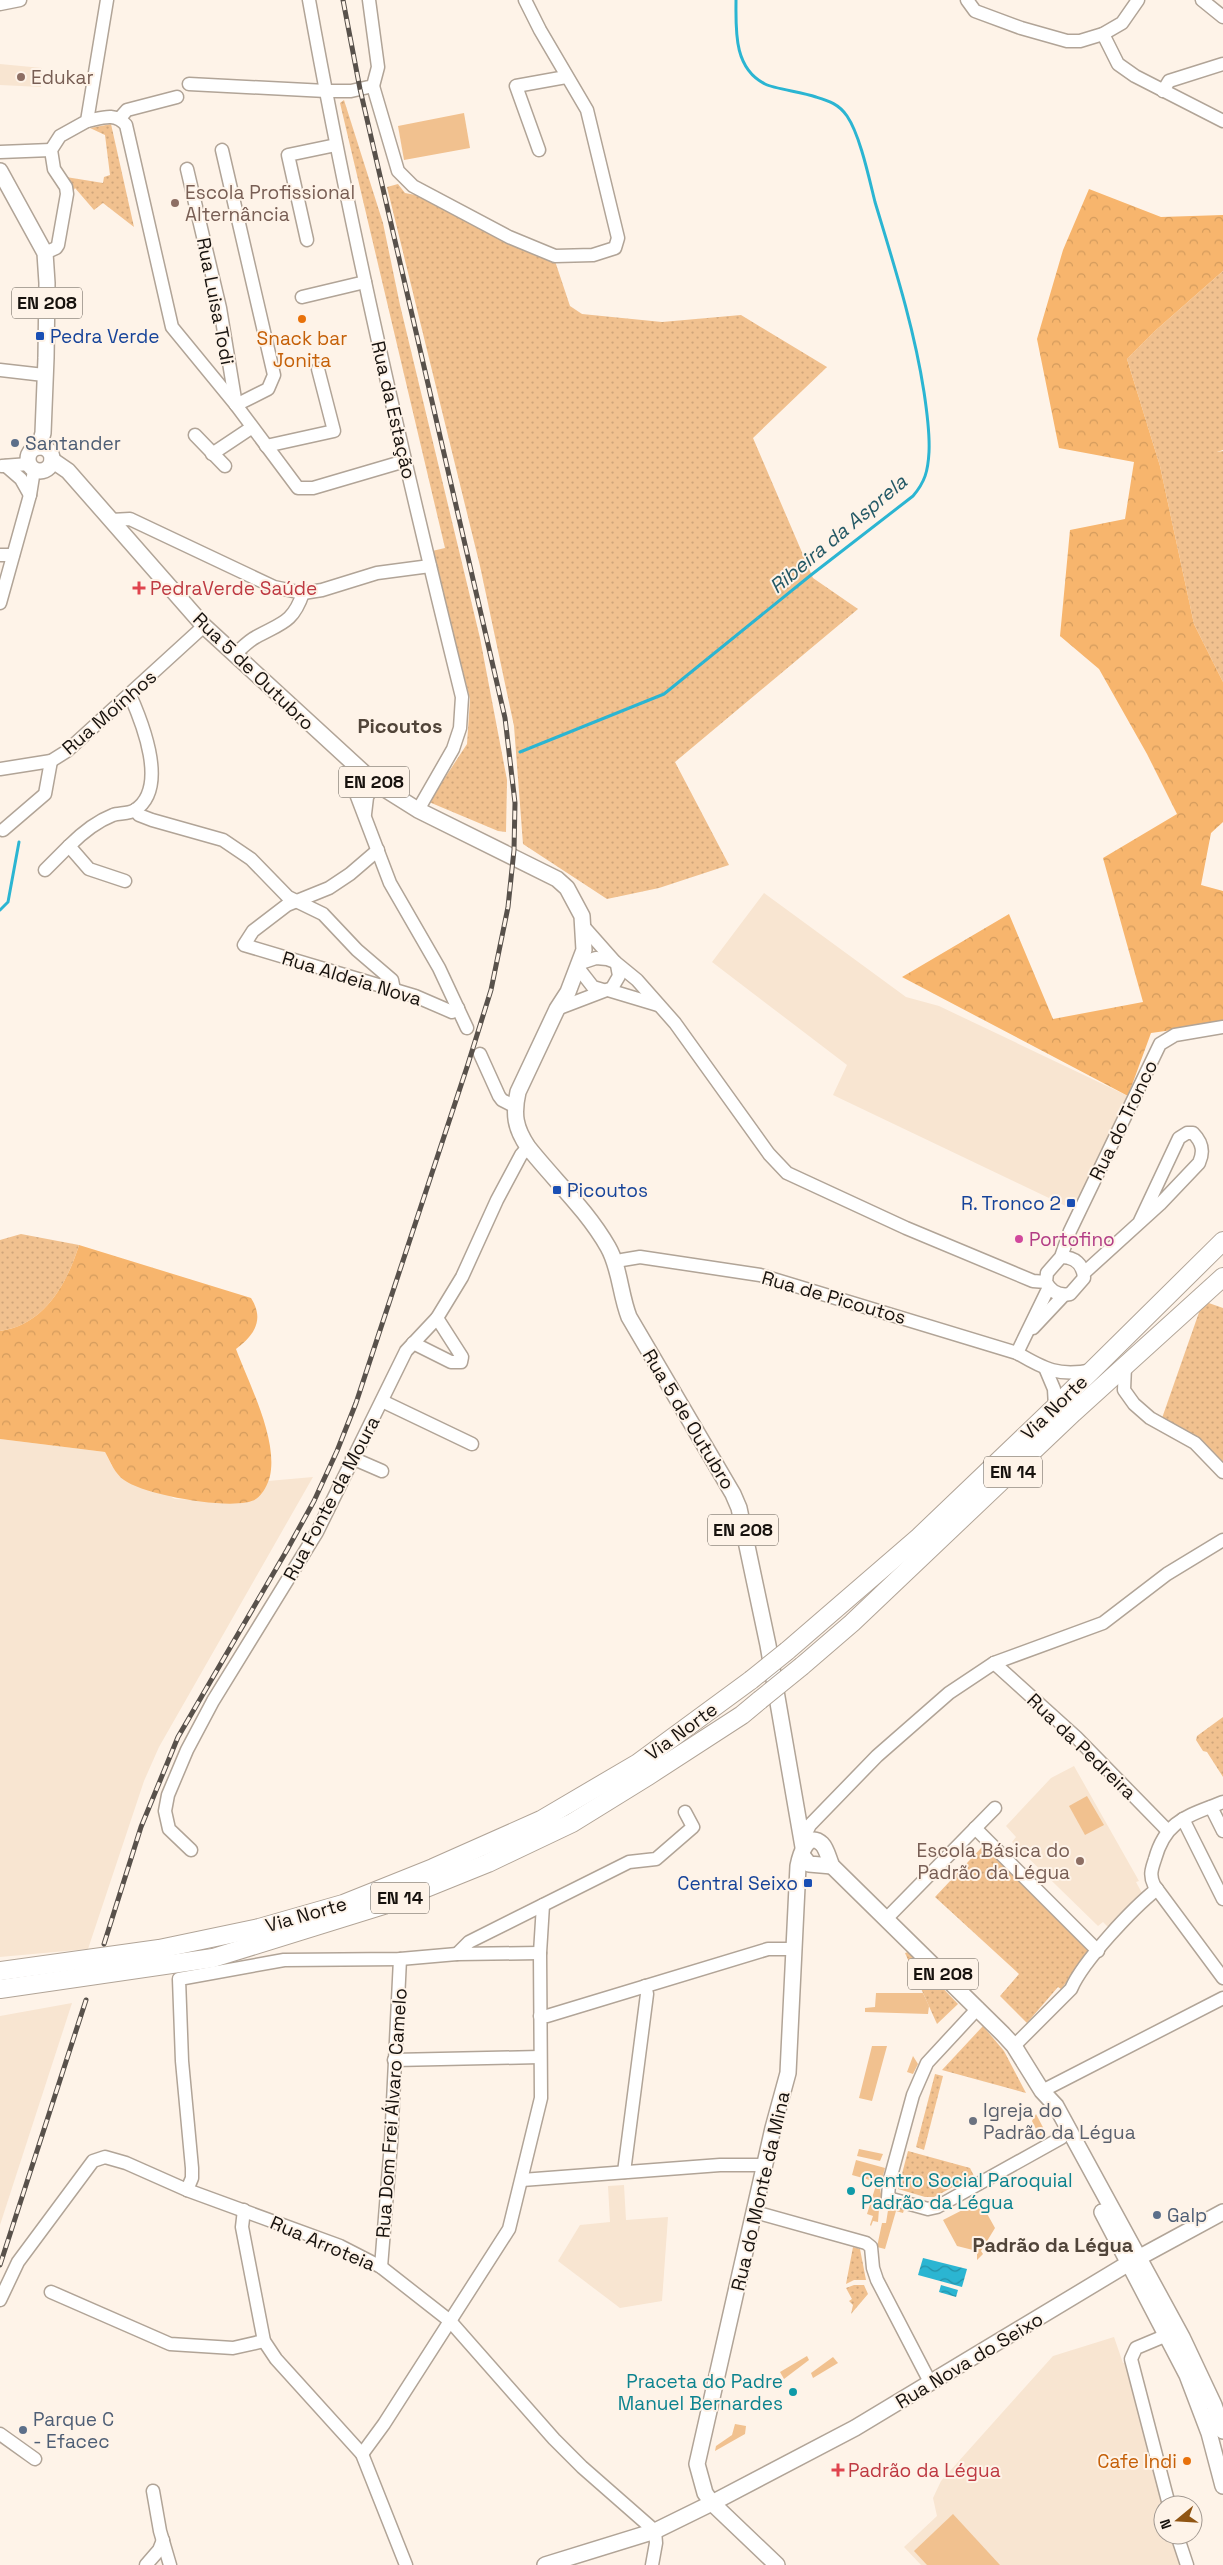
<svg xmlns="http://www.w3.org/2000/svg" width="1223" height="2565" font-family="'Space Grotesk',sans-serif">
<style>
.built{fill:#f8e5d1}
.grass{fill:url(#grass-dots)}
.forest{fill:url(#forest-crowns)}
.garden{fill:#f1c18f}
.water{fill:url(#water-waves)}
.lines{fill:none;stroke-linecap:round;stroke-linejoin:round}
.stream{stroke:#2bb5d2;stroke-width:3}
.minor-casing{stroke:#b1a497;stroke-width:15}
.major-casing{stroke:#b1a497;stroke-width:18}
.highway-casing{stroke:#b1a497;stroke-width:20}
.minor{stroke:#fff;stroke-width:12}
.major{stroke:#fff;stroke-width:15}
.highway{stroke:#fff;stroke-width:18}
.rail-casing{stroke:#58514b;stroke-width:5}
.rail{stroke:#fef3e8;stroke-width:3;stroke-dasharray:9;stroke-linecap:butt}
.highway-bridge-casing{stroke:#b1a497;stroke-width:20;stroke-linecap:butt}
.highway-bridge{stroke:#fff;stroke-width:18}
.education-dot{fill:#8d6e63;stroke:#fef3e8;stroke-width:2}
.food-dot{fill:#e8710a;stroke:#fef3e8;stroke-width:2}
.transit-dot{fill:#1a4fb4;stroke:#fef3e8;stroke-width:2}
.service-dot{fill:#5c6f8a;stroke:#fef3e8;stroke-width:2}
.health-dot{fill:#e0444e;stroke:#fef3e8;stroke-width:2}
.hotel-dot{fill:#d1479c;stroke:#fef3e8;stroke-width:2}
.worship-dot{fill:#6b7280;stroke:#fef3e8;stroke-width:2}
.culture-dot{fill:#0f9aa8;stroke:#fef3e8;stroke-width:2}
.labels{text-anchor:middle;stroke-width:4;stroke-linejoin:round;paint-order:stroke}
.shield{fill:#fef3e8;stroke:#5c564f;stroke-width:1}
.shield-label{font-size:18px;font-weight:bold;fill:#17120e}
.education-label{font-size:19px;fill:#785e54;stroke:#fef3e8;text-anchor:start}
.street-label{font-size:19px;fill:#17120e;stroke:#fef3e8}
.transit-label{font-size:19px;fill:#164399;stroke:#fef3e8;text-anchor:start}
.food-label{font-size:19px;fill:#c56008;stroke:#fef3e8}
.service-label{font-size:19px;fill:#4e5e75;stroke:#fef3e8;text-anchor:start}
.health-label{font-size:19px;fill:#be3a42;stroke:#fef3e8;text-anchor:start}
.hotel-label{font-size:19px;fill:#b23c85;stroke:#fef3e8;text-anchor:start}
.worship-label{font-size:19px;fill:#5b616d;stroke:#fef3e8;text-anchor:start}
.culture-label{font-size:19px;fill:#0d838f;stroke:#fef3e8;text-anchor:start}
.water-label{font-size:20px;font-style:italic;fill:#235865;stroke:#fef3e8}
.neighbourhood-label{font-size:20px;font-weight:bold;fill:#51453a;stroke:#fef3e8}
</style>
<defs>
<pattern id="grass-dots" width="8" height="8" patternUnits="userSpaceOnUse" patternTransform="scale(1.25)"><rect width="8" height="8" fill="#f1c18f"/><path d="M2 2h.1M6 6h.1" fill="none" stroke="#cea57a" stroke-width="1.8" stroke-linecap="round"/></pattern>
<pattern id="forest-crowns" width="20" height="18" patternUnits="userSpaceOnUse" patternTransform="scale(1.25)"><rect width="20" height="18" fill="#f7b56d"/><path d="M2 6a3 3 0 1 1 6 0M12 15a3 3 0 1 1 6 0" fill="none" stroke="#d39b5d"/></pattern>
<pattern id="water-waves" width="16" height="10" patternUnits="userSpaceOnUse" patternTransform="scale(1.25)"><rect width="16" height="10" fill="#2bb5d2"/><path d="M0 5q4-4 8 0t8 0" fill="none" stroke="#2492a9"/></pattern>
</defs>
<rect width="100%" height="100%" fill="#fef3e8"/>
<g class="built">
<polygon points="0,64 42,68 41,87 0,85"/>
<polygon points="764,893 906,997 939,1006 1128,1096 1074,1210 833,1095 847,1065 712,962"/>
<polygon points="0,1439 105,1452 112,1466 175,1499 247,1502 256,1499 268,1481 313,1477 159,1747 144,1781 88,1949 0,1957"/>
<polygon points="1074,1766 1139,1881 1136,1882 1143,1895 1108,1927 1103,1922 1098,1926 1012,1842 1016,1837 1006,1826 1051,1778"/>
<polygon points="72,2003 0,2225 0,2016"/>
<polygon points="624,2185 626,2220 668,2217 662,2301 620,2308 558,2261 580,2225 610,2222 608,2186"/>
<polygon points="1114,2337 1123,2363 1127,2362 1163,2505 1163,2535 1172,2535 1180,2565 921,2565 904,2547 937,2516 933,2498 941,2481 1053,2356"/>
</g>
<g class="grass">
<polygon points="344,100 383,223 400,305 480,638 507,780 506,832 498,831 429,802 467,744 470,699 432,551 445,548 340,103"/>
<polygon points="111,124 134,227 103,203 94,210 75,188 73,192 66,177 103,183 104,177 110,175 105,135 90,128"/>
<polygon points="398,184 405,193 421,196 555,261 570,306 582,314 662,322 741,315 827,367 753,438 813,578 858,609 675,762 729,865 659,888 607,899 523,844 514,726 480,566 387,187"/>
<polygon points="1223,271 1223,450 1217,452 1223,451 1223,682 1194,624 1160,466 1127,359 1156,330"/>
<path d="M21,1234L79,1245C67,1284 44,1325 0,1331V1240Z"/>
<polygon points="1203,1301 1223,1308 1223,1465 1161,1421"/>
<polygon points="1223,1717 1223,1777 1207,1752 1203,1751 1196,1740 1197,1736"/>
<polygon points="983,1846 1092,1951 1061,1989 1058,1987 1027,2023 1000,1996 1019,1974 935,1897"/>
<polygon points="908,1952 958,2004 937,2024 905,1953"/>
<polygon points="983,2026 1004,2051 1026,2093 942,2070"/>
<polygon points="935,2074 943,2076 924,2150 916,2147"/>
<polygon points="908,2151 970,2168 974,2176 934,2197 925,2197 898,2189"/>
<polygon points="853,2247 860,2249 866,2280 854,2280 846,2284"/>
<polygon points="854,2285 864,2285 868,2294 851,2314 853,2305 849,2301 852,2299 846,2288"/>
</g>
<g class="forest">
<polygon points="1089,189 1161,217 1223,215 1223,271 1156,330 1127,359 1160,466 1194,624 1223,682 1223,822 1211,833 1201,885 1223,891 1223,1023 1151,1033 1128,1096 902,977 1009,914 1053,1019 1143,1002 1103,858 1177,814 1147,754 1099,669 1060,636 1070,530 1125,519 1134,462 1059,448 1037,339 1063,250"/>
<path d="M79,1245L251,1298C265,1320 254,1335 236,1349C249,1384 278,1439 270,1476C268,1484 263,1494 256,1499C237,1512 143,1495 124,1480C115,1474 110,1461 105,1452L0,1439V1331C44,1325 67,1284 79,1245Z"/>
</g>
<g class="garden">
<polygon points="464,113 470,148 404,160 398,126"/>
<polygon points="1087,1796 1104,1825 1085,1835 1069,1806"/>
<polygon points="876,1993 923,1993 929,2006 928,2014 865,2012 865,2008 875,2007"/>
<polygon points="872,2046 887,2046 872,2101 859,2098"/>
<polygon points="913,2056 918,2064 913,2074 907,2072"/>
<polygon points="1036,2114 1047,2135 1041,2139 1032,2121"/>
<polygon points="859,2149 883,2154 880,2161 857,2156"/>
<path d="M856,2160L885,2168C882,2181 877,2189 884,2201L882,2209H879L878,2222L873,2221L871,2226L870,2225L873,2216L867,2214L877,2182L852,2175Z"/>
<polygon points="980,2201 995,2228 981,2251 983,2254 977,2260 977,2251 957,2246 943,2220"/>
<polygon points="889,2204 904,2210 903,2213 896,2211 885,2249 877,2247 882,2223 886,2223"/>
<polygon points="807,2356 809,2360 784,2379 780,2372"/>
<polygon points="833,2357 838,2363 813,2378 811,2373"/>
<polygon points="735,2424 746,2426 745,2434 715,2451 716,2446 732,2435"/>
<polygon points="953,2514 1000,2565 927,2565 914,2551"/>
</g>
<g class="water">
<polygon points="923,2258 967,2269 962,2287 918,2275"/>
<polygon points="941,2285 958,2290 956,2297 939,2292"/>
</g>
<g class="lines">
<g class="stream">
<path d="M520,752L664,694L811,575L913,496C925,482 928,471 929,452C930,432 927,412 924,392C914,327 894,265 875,202C869,178 860,135 847,116C839,104 829,101 816,97C802,92 775,89 765,84C733,68 736,29 736,0"/>
<polyline points="0,910 8,902 19,842"/>
</g>
<defs>
<g id="minor">
<path d="M309,0C351,234 405,466 462,697L460,728L453,749L418,810"/>
<polyline points="967,0 975,11 1021,28 1067,41 1080,41 1103,34 1122,23 1138,0"/>
<polyline points="1202,0 1223,17"/>
<polyline points="0,4 20,0"/>
<polyline points="1103,34 1118,64 1135,76 1223,121"/>
<polyline points="189,84 326,91 351,91 373,86 378,67 369,0"/>
<polyline points="373,86 398,171 413,186 509,237 555,256 593,255 615,248 618,238 587,110 540,30 525,0"/>
<polyline points="1163,91 1169,81 1223,64"/>
<polyline points="120,118 127,110 177,97"/>
<path d="M87,121C102,118 115,112 126,125L172,327L236,405L298,488H313L405,461"/>
<polyline points="222,150 274,375 268,389 236,405"/>
<polyline points="539,150 516,86 566,77"/>
<polyline points="0,152 51,150"/>
<polyline points="187,169 220,308 236,405"/>
<polyline points="307,240 288,155 336,145"/>
<polyline points="45,253 56,248 58,245 67,194 66,187 54,169 51,150 60,136 87,121 107,0"/>
<polyline points="302,297 365,282"/>
<polyline points="0,370 44,375"/>
<polyline points="195,435 225,466"/>
<polyline points="266,446 334,431 318,369"/>
<polyline points="212,454 251,428"/>
<polyline points="2,466 29,464"/>
<polyline points="6,466 21,479 30,495"/>
<polyline points="111,520 130,519 274,587 303,593 322,590 377,573 430,566"/>
<polyline points="0,555 13,555"/>
<polyline points="0,603 30,495 34,470"/>
<path d="M234,655C241,649 248,641 256,637C281,623 293,623 303,593"/>
<polyline points="358,768 353,786 390,883 439,968 467,1028"/>
<polyline points="0,769 51,761 67,751 204,626"/>
<polyline points="135,810 139,815 152,820 223,840 251,859 288,897 323,914 357,950 392,980 394,990"/>
<polyline points="365,814 367,797 375,783"/>
<polyline points="3,830 45,794 51,761"/>
<polyline points="378,850 350,874 329,888 287,905 253,931 244,945 415,996 452,1012 458,1008"/>
<polyline points="45,870 69,846"/>
<path d="M125,881L89,869L69,846C82,833 95,822 113,815C119,813 129,814 135,810C169,788 142,722 130,695"/>
<polyline points="584,927 615,962"/>
<polyline points="581,963 596,958 607,959 615,962 637,980 675,1023 769,1154 787,1173 906,1228 1033,1281 1046,1282"/>
<polyline points="579,969 593,987 603,990"/>
<polyline points="608,990 658,1005"/>
<polyline points="557,1009 612,988 619,976 617,965"/>
<polyline points="480,1054 499,1096 502,1100 514,1106"/>
<path d="M1061,1257C1075,1257 1083,1264 1084,1278L1070,1294C1059,1296 1051,1292 1046,1282L1047,1273L1061,1257L1070,1231L1160,1044L1175,1035L1223,1027"/>
<path d="M615,1263L622,1260L640,1257L760,1275L1017,1353C1044,1369 1059,1377 1092,1370"/>
<path d="M1084,1273L1160,1204L1199,1163C1204,1152 1203,1143 1193,1133H1187L1179,1138L1140,1221"/>
<polyline points="1033,1328 1064,1295"/>
<polyline points="413,1343 451,1362 461,1362 462,1357 437,1318"/>
<polyline points="1017,1353 1049,1287"/>
<polyline points="1125,1366 1124,1390 1134,1404 1150,1418 1195,1443 1223,1472"/>
<polyline points="1046,1370 1054,1389 1055,1407"/>
<polyline points="382,1401 472,1444"/>
<polyline points="352,1458 382,1471"/>
<polyline points="994,1663 1076,1737 1167,1830"/>
<path d="M1223,1802C1189,1816 1166,1819 1155,1859C1152,1868 1149,1875 1154,1885L1223,1978"/>
<polyline points="1211,1807 1223,1831"/>
<polyline points="1183,1819 1223,1899"/>
<polyline points="975,1828 1098,1951"/>
<polyline points="807,1831 810,1825 877,1756 949,1693 994,1663 1103,1623 1167,1574 1223,1540"/>
<polyline points="191,1850 169,1829 165,1811 168,1795 187,1750 213,1701 317,1532 406,1351 437,1318 462,1277 497,1200 521,1155 528,1147"/>
<polyline points="887,1918 995,1808"/>
<polyline points="457,1954 469,1942 629,1862 656,1859 693,1827 685,1812"/>
<polyline points="978,2008 927,2063 913,2095 889,2183 888,2198 928,2209 937,2207 1061,2138"/>
<polyline points="540,2016 547,2016 768,1949 794,1949"/>
<path d="M1014,2046L1071,1989C1083,1961 1133,1908 1157,1889"/>
<polyline points="394,2060 540,2057"/>
<polyline points="1042,2091 1223,1998"/>
<polyline points="624,2172 647,1994 645,1986"/>
<polyline points="522,2180 720,2165 765,2165"/>
<polyline points="187,2190 192,2178 192,2168 182,2061 179,1979 284,1960 400,1959 457,1954 540,1953"/>
<polyline points="244,2210 242,2227 264,2341 276,2359 362,2454 406,2565"/>
<polyline points="755,2212 866,2243 871,2247 873,2268 877,2280 930,2382"/>
<polyline points="381,2267 391,2143 400,1959"/>
<polyline points="51,2292 170,2344 233,2348 264,2341"/>
<polyline points="0,2300 18,2262 93,2161 105,2157 126,2163 187,2190 340,2246 381,2267 450,2321 554,2439 582,2467 655,2531 656,2543 652,2565"/>
<polyline points="1167,2335 1136,2348 1131,2359 1169,2505"/>
<polyline points="0,2434 35,2459"/>
<polyline points="362,2454 384,2424 509,2229 541,2098 540,1953 543,1905"/>
<polyline points="153,2491 160,2531 170,2565"/>
<polyline points="1177,2535 1187,2565"/>
<polyline points="146,2565 159,2550 163,2540"/>
</g>
<g id="major">
<polyline points="0,171 45,253 47,283 46,358 43,433 39,447"/>
<circle cx="40" cy="459" r="12"/>
<path d="M52,460L68,471L204,626L375,783L418,810L557,879L567,888L582,916L584,950L568,992L557,1009L518,1092C513,1114 515,1128 528,1147C554,1180 587,1210 608,1247C620,1268 620,1294 629,1317L733,1494L739,1508L768,1645L803,1847"/>
<polyline points="802,1855 809,1864 832,1866"/>
<polyline points="1102,2212 1187,2375 1209,2433 1223,2486"/>
<polyline points="545,2565 655,2531 712,2503 855,2428 1129,2263 1223,2212"/>
<path d="M777,2565L712,2503L705,2493L697,2464L773,2128L788,2073L798,1866C800,1856 807,1830 822,1844C827,1849 829,1860 832,1866L1003,2034L1014,2046L1042,2091L1056,2106L1182,2337L1214,2405L1223,2431"/>
</g>
<g id="highway">
<polyline points="787,1651 919,1537 1055,1407 1223,1241"/>
<polyline points="802,1666 852,1623 1073,1413 1223,1277"/>
<polyline points="0,1971 159,1949 259,1928 343,1904 433,1868 541,1820 638,1763 751,1680"/>
<polyline points="0,1989 213,1958 384,1905 488,1863 572,1823 648,1776 742,1715 760,1700"/>
</g>
</defs>
<use href="#minor" class="minor-casing"/>
<use href="#major" class="major-casing"/>
<use href="#highway" class="highway-casing"/>
<use href="#minor" class="minor"/>
<use href="#major" class="major"/>
<use href="#highway" class="highway"/>
<defs>
<g id="rail">
<polyline points="104,1944 141,1827 178,1737 287,1550 314,1501 337,1451 356,1403 468,1064 491,990 508,907 514,850 515,803 505,718 360,89 343,0"/>
<polyline points="0,2265 86,2000"/>
</g>
</defs>
<use href="#rail" class="rail-casing"/>
<use href="#rail" class="rail"/>
<defs>
<g id="highway-bridge">
<polyline points="751,1680 787,1651"/>
<polyline points="760,1700 802,1666"/>
</g>
</defs>
<use href="#highway-bridge" class="highway-bridge-casing"/>
<use href="#highway-bridge" class="highway-bridge"/>
</g>
<g class="education-dot">
<circle cx="21" cy="77" r="5"/>
<circle cx="175" cy="203" r="5"/>
<circle cx="1080" cy="1861" r="5"/>
</g>
<g class="food-dot">
<circle cx="302" cy="319" r="5"/>
<circle cx="1187" cy="2461" r="5"/>
</g>
<g class="transit-dot">
<rect x="35" y="331" width="10" height="10" rx="2.5"/>
<rect x="552" y="1185" width="10" height="10" rx="2.5"/>
<rect x="1066" y="1198" width="10" height="10" rx="2.5"/>
<rect x="803" y="1878" width="10" height="10" rx="2.5"/>
</g>
<g class="service-dot">
<circle cx="15" cy="443" r="5"/>
<circle cx="1157" cy="2215" r="5"/>
<circle cx="23" cy="2430" r="5"/>
</g>
<g class="health-dot">
<path d="M136.5 580.5h5v5h5v5h-5v5h-5v-5h-5v-5h5z"/>
<path d="M835.5 2462.5h5v5h5v5h-5v5h-5v-5h-5v-5h5z"/>
</g>
<circle class="hotel-dot" cx="1019" cy="1239" r="5"/>
<circle class="worship-dot" cx="973" cy="2121" r="5"/>
<g class="culture-dot">
<circle cx="851" cy="2191" r="5"/>
<circle cx="793" cy="2392" r="5"/>
</g>
<g class="labels">
<g class="shield">
<rect x="12" y="287.5" width="70" height="31" rx="4"/>
<rect x="339" y="766.5" width="70" height="31" rx="4"/>
<rect x="984" y="1456.5" width="58" height="31" rx="4"/>
<rect x="708" y="1514.5" width="70" height="31" rx="4"/>
<rect x="371" y="1882.5" width="58" height="31" rx="4"/>
<rect x="908" y="1958.5" width="70" height="31" rx="4"/>
</g>
<g class="shield-label">
<text x="47" y="309">EN 208</text>
<text x="374" y="788">EN 208</text>
<text x="1013" y="1478">EN 14</text>
<text x="743" y="1536">EN 208</text>
<text x="400" y="1904">EN 14</text>
<text x="943" y="1980">EN 208</text>
</g>
<g class="education-label">
<text x="31" y="84">Edukar</text>
<text x="185" y="199">Escola Profissional<tspan x="185" dy="22">Alternância</tspan></text>
<text x="1070" y="1857" text-anchor="end">Escola Básica do<tspan x="1070" dy="22">Padrão da Légua</tspan></text>
</g>
<g class="street-label">
<text transform="translate(216 301) rotate(79)" y="7">Rua Luisa Todi</text>
<text transform="translate(394 410) rotate(77)" y="7">Rua da Estação</text>
<text transform="translate(254 671) rotate(44)" y="7">Rua 5 de Outubro</text>
<text transform="translate(109 712) rotate(-41)" y="7">Rua Moínhos</text>
<text transform="translate(352 978) rotate(17)" y="7">Rua Aldeia Nova</text>
<text transform="translate(1123 1120) rotate(-64)" y="7">Rua do Tronco</text>
<text transform="translate(834 1297) rotate(16)" y="7">Rua de Picoutos</text>
<text transform="translate(1054 1407) rotate(-44)" y="7">Via Norte</text>
<text transform="translate(689 1419) rotate(59)" y="7">Rua 5 de Outubro</text>
<text transform="translate(331 1498) rotate(-62)" y="7">Rua Fonte da Moura</text>
<text transform="translate(681 1731) rotate(-36)" y="7">Via Norte</text>
<text transform="translate(1082 1746) rotate(44)" y="7">Rua da Pedreira</text>
<text transform="translate(306 1914) rotate(-16)" y="7">Via Norte</text>
<text transform="translate(391 2113) rotate(-86)" y="7">Rua Dom Frei Álvaro Camelo</text>
<text transform="translate(760 2191) rotate(-77)" y="7">Rua do Monte da Mina</text>
<text transform="translate(323 2243) rotate(23)" y="7">Rua Arroteia</text>
<text transform="translate(969 2360) rotate(-31)" y="7">Rua Nova do Seixo</text>
</g>
<g class="transit-label">
<text x="50" y="343">Pedra Verde</text>
<text x="567" y="1197">Picoutos</text>
<text x="1061" y="1210" text-anchor="end">R. Tronco 2</text>
<text x="798" y="1890" text-anchor="end">Central Seixo</text>
</g>
<g class="food-label">
<text x="302" y="345">Snack bar<tspan x="302" dy="22">Jonita</tspan></text>
<text x="1177" y="2468" text-anchor="end">Cafe Indi</text>
</g>
<g class="service-label">
<text x="25" y="450">Santander</text>
<text x="1167" y="2222">Galp</text>
<text x="33" y="2426">Parque C<tspan x="33" dy="22">- Efacec</tspan></text>
</g>
<g class="health-label">
<text x="150" y="595">PedraVerde Saúde</text>
<text x="848" y="2477">Padrão da Légua</text>
</g>
<g class="hotel-label">
<text x="1029" y="1246">Portofino</text>
</g>
<g class="worship-label">
<text x="983" y="2117">Igreja do<tspan x="983" dy="22">Padrão da Légua</tspan></text>
</g>
<g class="culture-label">
<text x="861" y="2187">Centro Social Paroquial<tspan x="861" dy="22">Padrão da Légua</tspan></text>
<text x="783" y="2388" text-anchor="end">Praceta do Padre<tspan x="783" dy="22">Manuel Bernardes</tspan></text>
</g>
<g class="water-label">
<text transform="translate(838 534) rotate(-40)" y="7">Ribeira da Asprela</text>
</g>
<g class="neighbourhood-label">
<text x="400" y="733">Picoutos</text>
<text x="1053" y="2252">Padrão da Légua</text>
</g>
</g>
<g transform="translate(1178 2520) rotate(252)"><circle r="24" fill="#fef3e8" stroke="#a29991"/>
<path d="M0-4L9 19L0 12L-9 19Z" fill="#905513"/>
<text y="-8" font-size="14" font-weight="bold" text-anchor="middle" fill="#17120e">N</text>
</g>
</svg>
